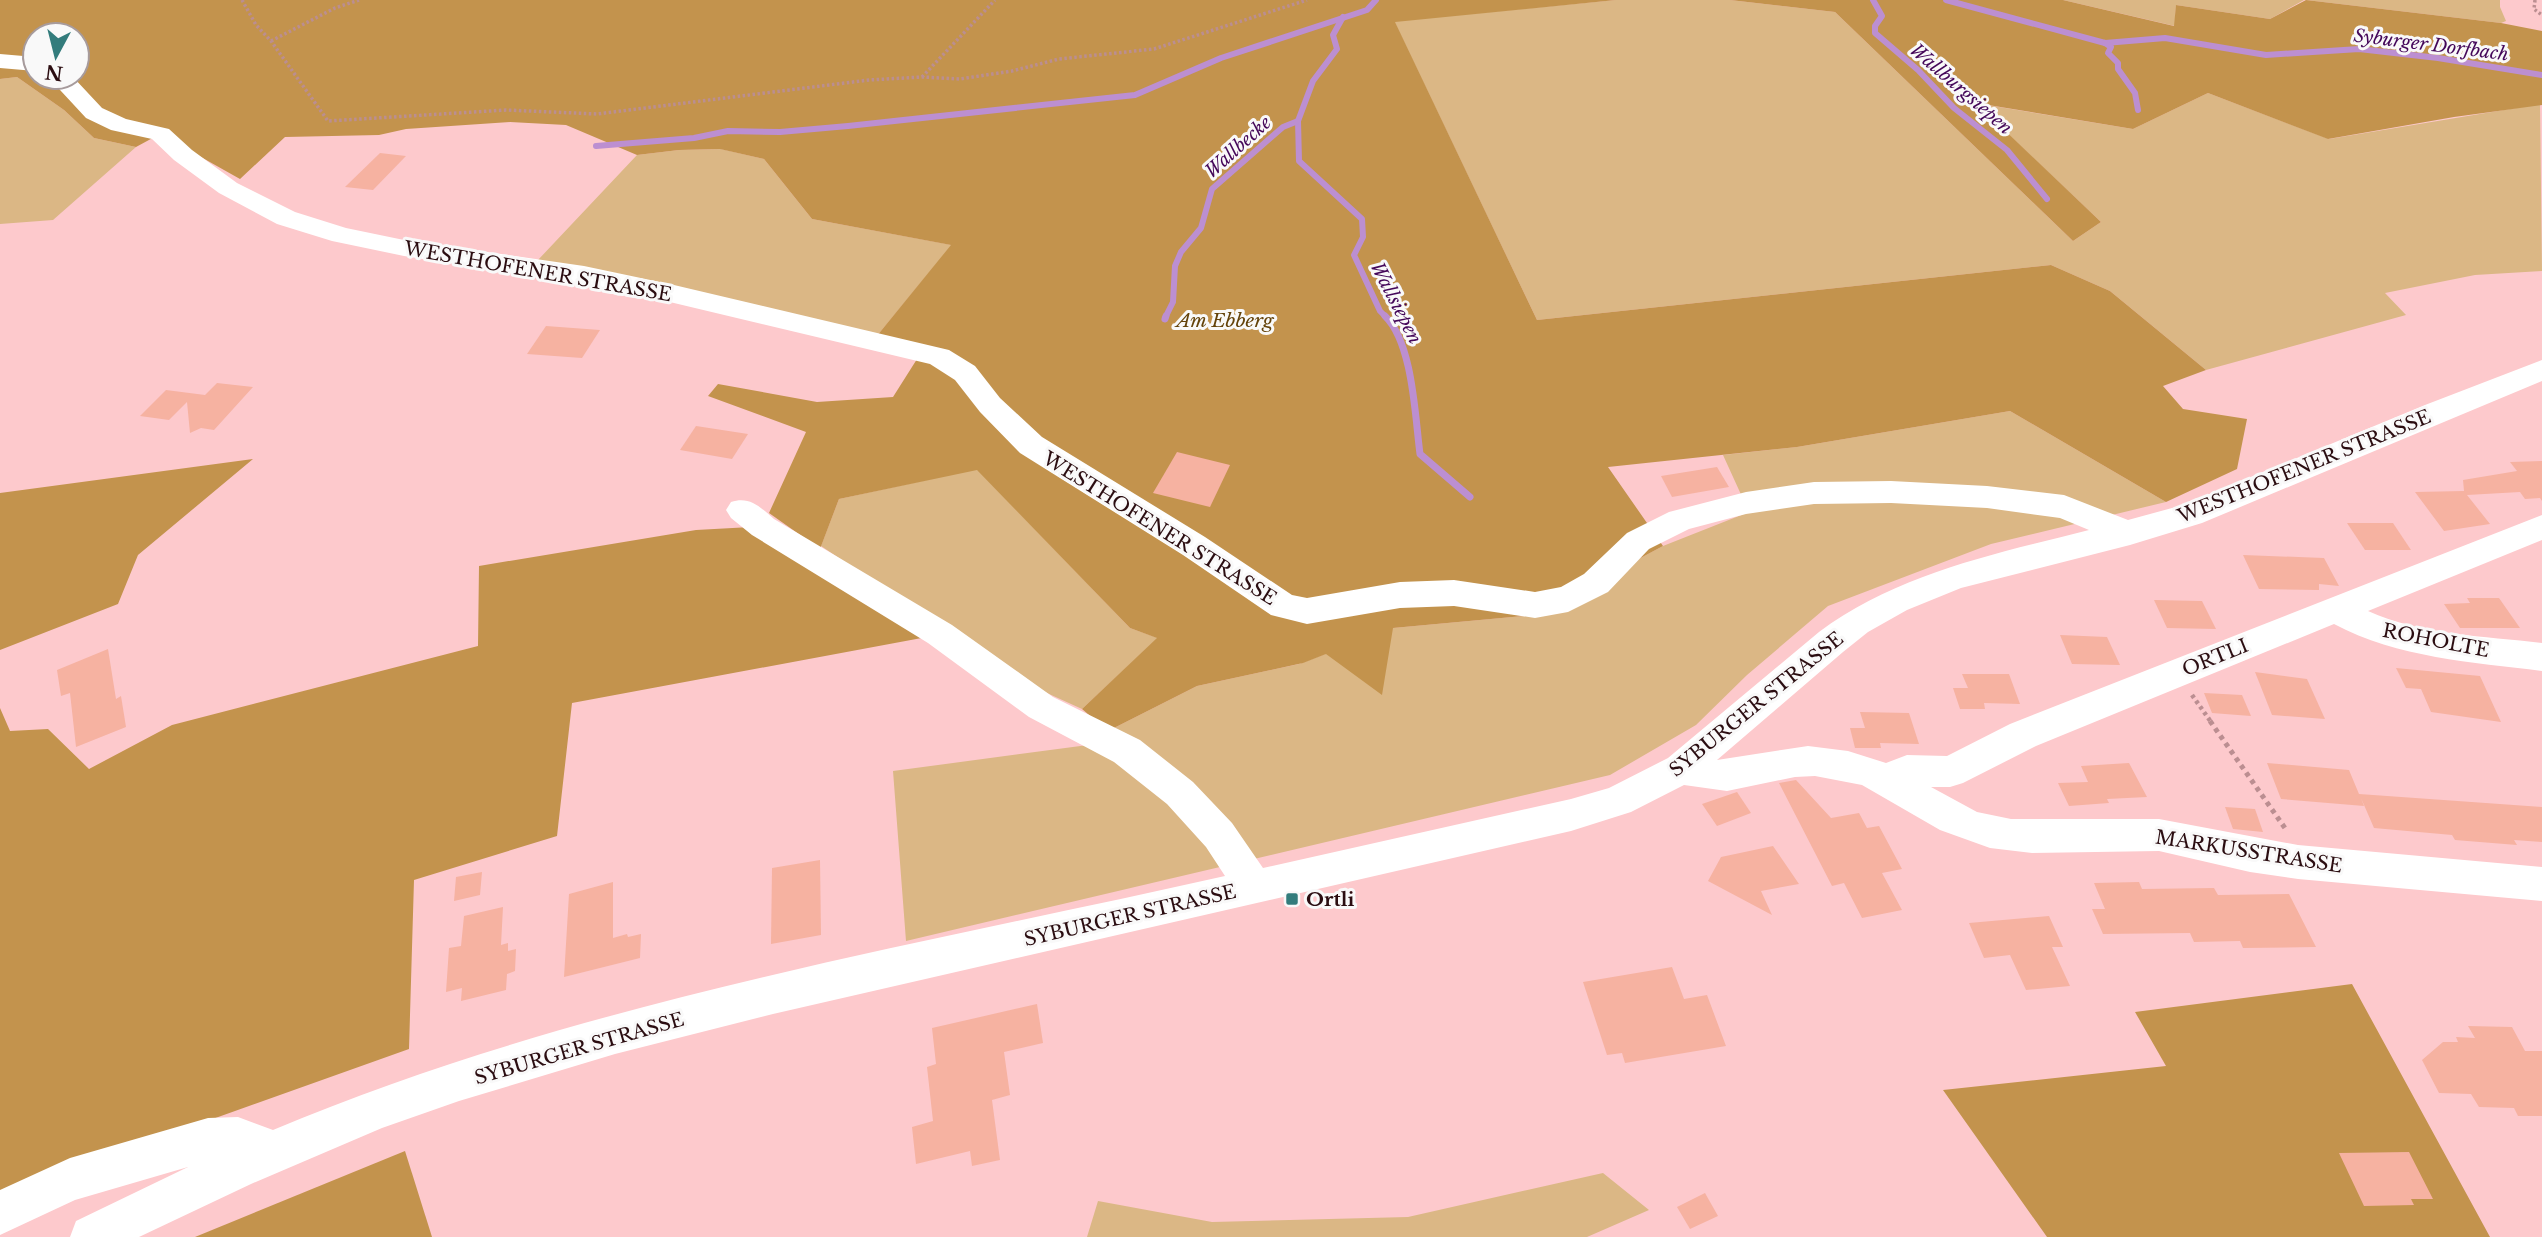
<svg xmlns="http://www.w3.org/2000/svg" width="2542" height="1237" font-family="'Libre Baskerville',serif">
<style>
.green{fill:#dbb785}
.forest{fill:#c3934d;fill-rule:evenodd}
.lines{fill:none;stroke-linecap:round;stroke-linejoin:round}
.stream-far1{stroke:#bc8fd1;stroke-width:6}
.stream{stroke:#bc8fd1;stroke-width:7}
.building{fill:#f6b2a1}
.path-far2{stroke:#bb8e91;stroke-width:3.5;stroke-dasharray:2.5 2.5;stroke-linecap:butt}
.path-far1{stroke:#bb8e91;stroke-width:4.5;stroke-dasharray:3.5 3.5;stroke-linecap:butt}
.path{stroke:#bb8e91;stroke-width:5;stroke-dasharray:4.5 4.5;stroke-linecap:butt}
.minor{fill:#fff;fill-rule:evenodd}
.poi-dot{fill:#337c7c;stroke:#f9f9f9;stroke-width:2.5}
.labels{text-anchor:middle;stroke-width:6;stroke-linejoin:round;paint-order:stroke}
.far-water-label{font-size:18px;font-style:italic;fill:#440759;stroke:#f9f9f9}
.street-label{font-size:19px;fill:#2b0d11;stroke:#f9f9f9}
.park-label{font-size:19px;font-style:italic;fill:#64430a;stroke:#f9f9f9}
.poi-label{font-size:19px;font-weight:bold;fill:#2b0d11;stroke:#f9f9f9;text-anchor:start}
</style>
<rect width="100%" height="100%" fill="#fdc9cc"/>
<g class="green">
<polygon points="1616,0 1730,0 1835,12 2073,241 2101,222 1975,103 2133,129 2208,93 2329,139 2540,104 2542,271 2475,275 2385,293 2406,315 2206,370 2110,291 2051,265 1537,320 1394,21"/>
<polygon points="2063,0 2304,0 2270,19 2176,5 2175,26"/>
<polygon points="2306,0 2500,0 2500,7 2506,21 2501,23"/>
<polygon points="17,77 64,110 94,138 136,147 53,220 0,224 0,79"/>
<polygon points="721,149 764,159 812,219 952,245 876,337 538,260 637,155 679,150"/>
<polygon points="2010,411 2166,502 1991,544 1828,606 1747,675 1696,725 1610,775 906,941 893,771 1088,745 1108,731 1197,686 1299,664 1393,628 1534,615 1663,546 1749,512 1723,455 1797,447"/>
<polygon points="977,469 1130,628 1158,638 1082,709 1025,683 821,546 839,499"/>
<polygon points="1603,1173 1649,1210 1587,1237 1087,1237 1098,1201 1212,1222 1408,1217"/>
</g>
<g class="forest">
<path d="M0,0H1616L1395,22L1537,320L2051,265L2110,291L2206,370L2163,386L2183,409L2247,419L2237,469L2166,502L2010,411L1797,447L1608,467L1663,546L1534,615L1393,628L1382,695L1326,654L1303,663L1197,686L1108,731L1082,709L1157,638L1130,628L977,470L839,499L820,549L769,513L806,432L708,396L718,384L817,402L893,397L924,348L876,337L951,245L812,219L764,159L720,149L679,150L637,155L566,125L510,122L406,129L379,135L285,137L240,179L160,134L136,147L94,138L64,110L17,77L0,79ZM35,35H77V77H35Z"/>
<polygon points="1730,0 2063,0 2174,26 2176,5 2270,19 2306,0 2501,23 2542,31 2542,105 2454,117 2328,139 2208,93 2133,129 1976,103 2101,222 2073,241 1835,12"/>
<polygon points="253,459 138,555 118,604 0,650 0,493"/>
<polygon points="751,527 927,637 572,703 557,836 414,880 409,1049 0,1195 0,708 10,731 48,729 89,769 172,725 478,646 479,566 696,530"/>
<polygon points="2352,984 2490,1237 2047,1237 1943,1090 2166,1066 2135,1012"/>
<polygon points="405,1151 432,1237 195,1237"/>
</g>
<g class="lines">
<g class="stream-far1">
<polyline points="1873,0 1882,16 1875,26 1875,33 1918,70 1954,108 2007,150 2047,199"/>
<polyline points="1946,0 2105,43 2165,38 2266,55 2359,49 2438,58 2542,75"/>
<polyline points="1343,17 1333,35 1337,49 1313,81 1298,121 1299,161 1362,219 1363,237 1354,255 1380,311 1387,318"/>
<polyline points="2105,43 2111,47 2108,53 2118,63 2118,69 2135,93 2138,110"/>
<polyline points="596,146 694,138 728,131 780,132 848,126 1135,95 1221,58 1367,10 1376,0"/>
<polyline points="1165,318 1173,302 1175,266 1181,252 1201,228 1212,189 1283,127 1298,121"/>
</g>
<g class="stream">
<path d="M1385,316C1413,343 1415,417 1420,454L1470,497"/>
<polyline points="1165,319 1166,316"/>
</g>
</g>
<g class="building">
<polygon points="380,153 406,156 373,190 345,187"/>
<polygon points="546,326 600,330 582,358 527,354"/>
<polygon points="217,383 253,387 214,430 201,428 190,433 187,402 169,420 140,416 166,390 205,395"/>
<polygon points="696,426 748,434 732,459 680,450"/>
<polygon points="1177,452 1230,465 1210,507 1153,493"/>
<polygon points="2542,461 2542,501 2540,498 2525,499 2520,492 2467,495 2490,524 2444,531 2415,492 2464,491 2463,480 2517,471 2510,462"/>
<polygon points="1717,467 1729,487 1672,497 1661,476"/>
<polygon points="2347,523 2393,523 2411,550 2365,550"/>
<polygon points="2243,555 2324,558 2339,586 2319,584 2319,590 2259,589"/>
<polygon points="2467,598 2499,598 2520,628 2460,628 2444,604 2470,603"/>
<polygon points="2154,600 2202,601 2216,629 2167,628"/>
<polygon points="2060,635 2107,637 2120,665 2072,664"/>
<polygon points="108,649 116,699 121,696 126,727 76,747 70,693 61,696 57,670"/>
<polygon points="2396,668 2480,676 2501,722 2431,712 2421,689 2406,688"/>
<polygon points="2255,672 2307,679 2325,719 2272,715"/>
<polygon points="1962,674 2009,674 2020,704 1984,703 1985,709 1960,709 1953,688 1968,688"/>
<polygon points="2204,693 2242,695 2251,716 2212,713"/>
<polygon points="1860,712 1909,713 1919,744 1880,743 1881,748 1855,748 1850,728 1865,728"/>
<polygon points="2129,763 2147,797 2107,799 2109,803 2069,806 2058,783 2088,782 2081,766"/>
<polygon points="2267,763 2349,770 2359,794 2542,807 2542,842 2514,840 2517,845 2455,840 2452,835 2374,828 2361,798 2364,806 2281,799"/>
<polygon points="1796,780 1831,818 1859,813 1867,828 1879,826 1902,869 1882,873 1902,910 1862,918 1844,883 1832,886 1779,783"/>
<polygon points="1737,792 1751,813 1717,826 1702,804"/>
<polygon points="2225,807 2255,809 2263,832 2233,829"/>
<polygon points="1773,846 1799,884 1761,891 1772,915 1708,881 1721,857"/>
<polygon points="820,860 821,935 771,944 772,868"/>
<polygon points="482,872 480,895 454,901 456,877"/>
<polygon points="613,882 613,938 627,934 628,937 641,934 640,958 564,977 569,894"/>
<polygon points="2139,882 2142,889 2214,888 2218,895 2289,894 2316,947 2243,948 2240,941 2194,942 2190,933 2103,934 2092,909 2105,909 2094,883"/>
<polygon points="503,907 501,945 508,943 508,951 516,949 515,971 507,974 506,990 461,1001 462,988 446,992 449,948 461,946 464,916"/>
<polygon points="2049,916 2063,947 2052,947 2070,986 2026,990 2010,955 1984,958 1969,923"/>
<polygon points="1672,967 1684,999 1707,995 1726,1046 1625,1063 1622,1053 1607,1055 1583,982"/>
<polygon points="1037,1004 1043,1043 1004,1052 1010,1095 992,1100 1000,1160 972,1166 970,1151 916,1164 912,1127 933,1121 927,1067 936,1064 932,1028"/>
<polygon points="2468,1026 2512,1027 2525,1051 2542,1051 2542,1116 2518,1116 2514,1108 2479,1107 2471,1094 2439,1093 2422,1060 2443,1042 2458,1042 2456,1037 2475,1038"/>
<polygon points="2409,1152 2433,1199 2411,1199 2414,1205 2364,1206 2339,1153"/>
<polygon points="1705,1193 1718,1216 1690,1229 1677,1207"/>
</g>
<g class="lines">
<g class="path-far2">
<polyline points="242,0 256,25 271,41 328,121 506,110 597,114 869,80 922,77 960,79 1012,71 1059,59 1154,49 1307,0"/>
<polyline points="2535,0 2534,9 2542,15"/>
<polyline points="271,41 335,8 359,0"/>
<polyline points="922,77 995,0"/>
</g>
<polyline class="path-far1" points="2192,695 2211,722"/>
<polyline class="path" points="2210,721 2287,831"/>
<g class="minor">
<polygon points="0,54 35,57 35,71 0,68"/>
<path d="M48,77H73L102,108L126,119L169,129L192,150L237,183L295,212L346,228L404,240L584,266L674,285L949,350L975,366L1000,398L1042,437L1205,537L1292,595L1307,598L1400,582L1454,580L1535,592L1561,587L1584,574L1627,533L1669,512L1746,492L1814,482L1891,481L1987,486L2064,495L2128,520L2183,505L2425,405L2542,360V381L2202,523L2130,545L1961,588L1907,610L1868,632L1843,652L1717,760L1808,746L1848,751L1886,763L1907,755L1947,756L2010,724L2542,515V540L2368,611C2421,635 2484,636 2542,643V671C2472,662 2398,658 2334,624L2036,746L1963,783L1950,787H1931L1977,812L2011,819H2159L2298,845L2542,867V901L2298,879L2250,872L2159,851L2032,853L1990,848L1940,830L1862,785L1815,776L1795,777L1727,791L1684,785L1631,812L1571,831L773,1014L615,1054L459,1101L382,1128L251,1184L139,1237H70L76,1221L188,1167L75,1200L0,1235V1190L70,1158L208,1118L238,1117L273,1130C577,1002 905,948 1225,876L1206,847L1167,804L1114,762L1029,717L928,643L752,535L731,518L726,510L731,502C750,496 760,507 774,519L952,625L1053,697L1140,740L1193,782L1232,823L1263,868L1571,799L1609,788L1668,758L1819,632C1899,573 1995,554 2089,530L2060,518L1987,508L1891,503L1814,504L1746,514L1689,529L1649,549L1608,592L1568,612L1535,618L1454,606L1400,608L1307,624L1271,615L1183,555L1020,453L980,412L955,380L930,364L674,303L584,284L404,256L332,241L277,224L219,193L174,160L152,139L111,130L86,118Z"/>
</g>
</g>
<rect class="poi-dot" x="1285" y="892" width="14" height="14" rx="3.5"/>
<g class="labels">
<g class="far-water-label">
<text transform="translate(2431 45) rotate(7)" y="6">Syburger Dorfbach</text>
<text transform="translate(1961 89) rotate(41)" y="6">Wallburgsiepen</text>
<text transform="translate(1238 147) rotate(-42)" y="6">Wallbecke</text>
<text transform="translate(1396 303) rotate(63)" y="6">Wallsiepen</text>
</g>
<g class="street-label">
<text transform="translate(538 271) rotate(10)" y="7">WESTHOFENER STRASSE</text>
<text transform="translate(2304 466) rotate(-22)" y="7">WESTHOFENER STRASSE</text>
<text transform="translate(1160 528) rotate(32)" y="7">WESTHOFENER STRASSE</text>
<text transform="translate(2436 640) rotate(11)" y="7">ROHOLTE</text>
<text transform="translate(2215 657) rotate(-22)" y="7">ORTLI</text>
<text transform="translate(1756 704) rotate(-39)" y="7">SYBURGER STRASSE</text>
<text transform="translate(2249 851) rotate(9)" y="7">MARKUSSTRASSE</text>
<text transform="translate(1130 915) rotate(-13)" y="7">SYBURGER STRASSE</text>
<text transform="translate(579 1048) rotate(-16)" y="7">SYBURGER STRASSE</text>
</g>
<g class="park-label">
<text x="1225" y="327">Am Ebberg</text>
</g>
<g class="poi-label">
<text x="1306" y="906">Ortli</text>
</g>
</g>
<g transform="translate(56 56) rotate(187)"><circle r="33" fill="#f9f9f9" stroke="#a79b9c" stroke-width="2"/>
<path d="M0-5L12 26L0 18L-12 26Z" fill="#337c7c"/>
<text y="-10" font-size="19" font-weight="bold" text-anchor="middle" fill="#2b0d11">N</text>
</g>
</svg>
